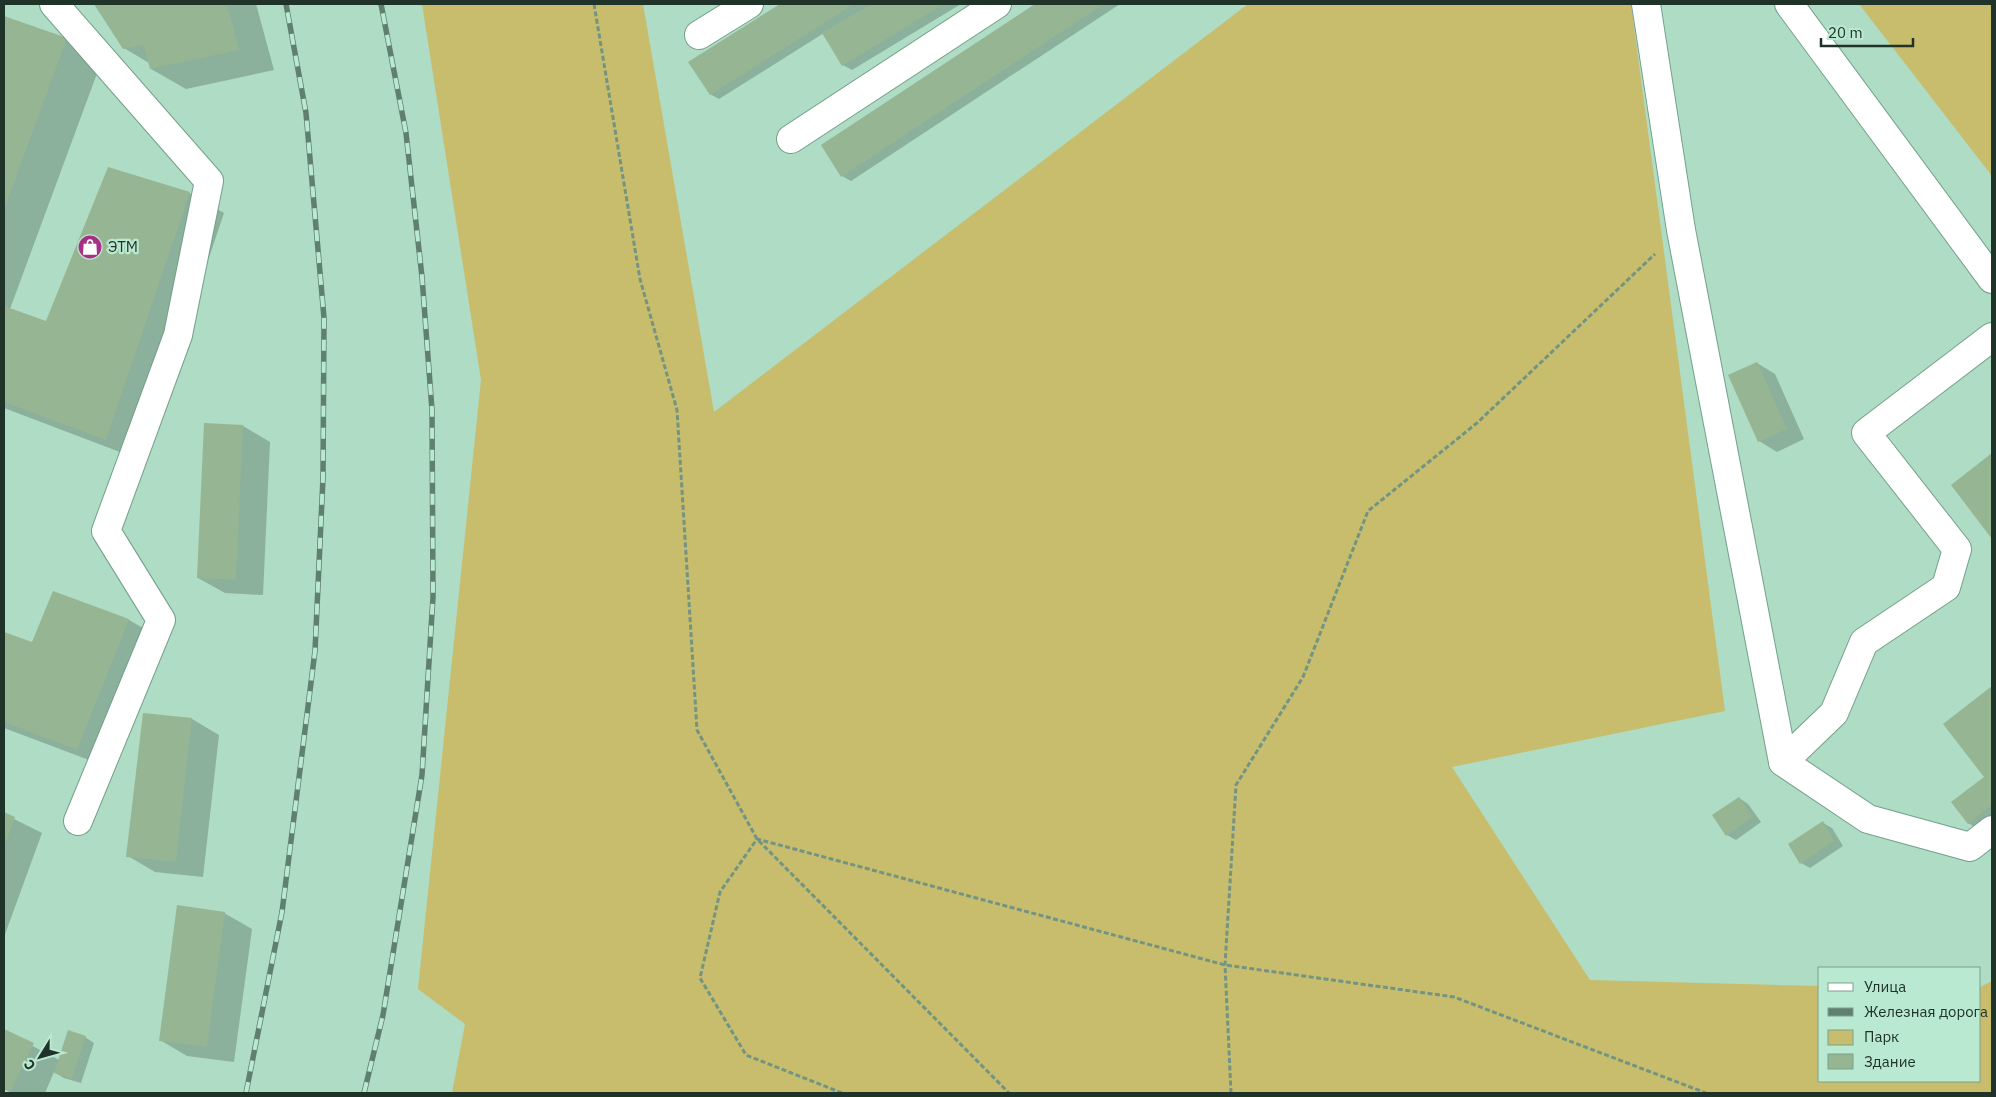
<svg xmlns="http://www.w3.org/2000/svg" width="1996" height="1097" font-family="'IBM Plex Sans',sans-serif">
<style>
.green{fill:#c8bd6c}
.shadow{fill:#0003}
.building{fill:#96b592}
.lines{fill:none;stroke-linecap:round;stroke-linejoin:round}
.minor-casing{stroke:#73a089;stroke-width:30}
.path{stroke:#729482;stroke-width:3;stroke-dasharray:5 2.5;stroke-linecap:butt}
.minor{stroke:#fff;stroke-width:28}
.rail-casing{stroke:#60806f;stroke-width:5.5}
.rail{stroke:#bae9d1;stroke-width:4;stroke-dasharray:11;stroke-linecap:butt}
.labels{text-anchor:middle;stroke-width:4.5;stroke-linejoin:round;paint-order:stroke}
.poi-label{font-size:15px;fill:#203329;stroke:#bae9d1;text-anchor:start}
</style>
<rect width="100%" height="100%" fill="#aedcc4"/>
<g class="green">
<polygon points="422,4 643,4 714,412 1248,4 1631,4 1725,711 1452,767 1590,980 1820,986 1820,1081 1980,1081 1980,987 1992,981 1992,1093 452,1093 465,1024 418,989 481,380"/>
<polygon points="1859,4 1992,4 1992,176"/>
</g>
<g class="shadow">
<polygon points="92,4 256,4 274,70 186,89 151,69 149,63 124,48 95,4"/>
<polygon points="783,4 961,4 852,70 843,65 824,33 719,99 710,94 690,62"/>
<polygon points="1038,4 1120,4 851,181 842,176 822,146"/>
<polygon points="4,17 66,40 102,60 10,309 47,323 189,193 224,213 141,460 4,408"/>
<polygon points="1757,363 1775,374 1804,439 1777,452 1759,441"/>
<polygon points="206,424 243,426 270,442 263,595 225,593 198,578"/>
<polygon points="1992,455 1992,537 1953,485"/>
<polygon points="53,593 129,620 164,640 113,769 4,728 4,633 32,644"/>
<polygon points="1992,688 1992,837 1968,823 1985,777 1945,724"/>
<polygon points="192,719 219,735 203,877 155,872 128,856"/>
<polygon points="1739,798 1748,804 1761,822 1736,840 1727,835"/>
<polygon points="4,814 42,833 4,937"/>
<polygon points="1823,823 1832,828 1843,846 1810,868 1801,863"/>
<polygon points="224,913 252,929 234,1062 187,1056 160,1040"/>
<polygon points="4,1031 59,1060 85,1037 94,1043 81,1083 64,1078 54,1072 45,1093 12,1093 4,1089"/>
</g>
<g class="building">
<polygon points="94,4 227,4 239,50 150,69 144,45 123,49"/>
<polygon points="780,4 854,4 710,95 688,62"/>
<polygon points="871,4 944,4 842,66 822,33"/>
<polygon points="1035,4 1104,4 841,177 821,145"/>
<polygon points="4,16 67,38 4,210"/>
<polygon points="108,167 190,192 106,440 4,402 4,306 46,321"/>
<polygon points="1757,362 1787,429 1758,442 1728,375"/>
<polygon points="204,423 243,425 236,580 197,578"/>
<polygon points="1992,453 1992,539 1951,485"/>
<polygon points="53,591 129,619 77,750 4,722 4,632 32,642"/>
<polygon points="1992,686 1992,805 1968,824 1951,802 1984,777 1943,724"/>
<polygon points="143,713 192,718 176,862 126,857"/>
<polygon points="1739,797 1753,817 1726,836 1712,815"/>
<polygon points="4,812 15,817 4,847"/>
<polygon points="1823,821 1834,841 1800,864 1788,844"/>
<polygon points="177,905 225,912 207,1047 159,1041"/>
<polygon points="4,1029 34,1043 11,1091 4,1088"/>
<polygon points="68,1030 86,1036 72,1079 54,1073"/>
</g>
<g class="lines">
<defs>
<g id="minor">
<polyline points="54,4 209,181 178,335 106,531 161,620 78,821"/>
<polyline points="1646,4 1681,230 1783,762 1868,819 1970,847 1992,830"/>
<polyline points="1789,4 1992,279"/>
<polyline points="699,35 749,4"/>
<polyline points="791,139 997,4"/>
<polyline points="1783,762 1834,713 1864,642 1946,587 1957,549 1866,433 1992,337"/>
</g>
</defs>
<use href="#minor" class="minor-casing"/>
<g class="path">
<polyline points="594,4 640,279 677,410 697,730 757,839 1009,1093"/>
<polyline points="842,1093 746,1055 700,978 720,892 757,839 1225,965 1454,997 1706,1093"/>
<polyline points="1231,1093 1225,965 1236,785 1303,677 1368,511 1477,423 1655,254"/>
</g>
<use href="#minor" class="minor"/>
<defs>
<g id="rail">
<polyline points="246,1093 282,912 315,651 323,478 324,318 306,113 286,4"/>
<polyline points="364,1093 383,1015 422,775 433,597 432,410 422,277 406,133 381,4"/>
</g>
</defs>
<use href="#rail" class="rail-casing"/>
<use href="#rail" class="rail"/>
</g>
<defs>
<symbol id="shop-disc" viewBox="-11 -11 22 22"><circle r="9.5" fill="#a82f84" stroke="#bae9d1"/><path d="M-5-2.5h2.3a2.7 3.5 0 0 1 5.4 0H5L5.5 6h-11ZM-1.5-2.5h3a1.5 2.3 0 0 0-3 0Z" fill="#fff"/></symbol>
</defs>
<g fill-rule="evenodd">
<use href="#shop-disc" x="76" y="233" width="28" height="28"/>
</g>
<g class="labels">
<g class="poi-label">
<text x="108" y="252">ЭТМ</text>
</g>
</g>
<rect width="1996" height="1097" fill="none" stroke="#203329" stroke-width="10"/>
<rect x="1818" y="967" width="162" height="115" fill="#bae9d1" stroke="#7ca08e"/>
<rect x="1828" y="983" width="25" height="8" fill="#ffffff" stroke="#7ca08e"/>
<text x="1864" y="992" font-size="15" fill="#203329">Улица</text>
<rect x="1828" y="1008" width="25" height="8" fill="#60806f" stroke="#7ca08e"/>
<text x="1864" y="1017" font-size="15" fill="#203329">Железная дорога</text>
<rect x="1828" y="1030" width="25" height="15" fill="#c8bd6c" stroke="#7ca08e"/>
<text x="1864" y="1042" font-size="15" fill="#203329">Парк</text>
<rect x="1828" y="1054" width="25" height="15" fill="#96b592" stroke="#7ca08e"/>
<text x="1864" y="1067" font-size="15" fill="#203329">Здание</text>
<g transform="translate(40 1057) rotate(233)" stroke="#bae9d1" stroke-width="4" paint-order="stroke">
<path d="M0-4L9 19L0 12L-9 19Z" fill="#203329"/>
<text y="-8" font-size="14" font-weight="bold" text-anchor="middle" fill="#203329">С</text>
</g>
<path d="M1821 38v8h92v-8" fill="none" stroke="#203329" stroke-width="2.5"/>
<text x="1828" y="38" font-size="15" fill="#203329" stroke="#bae9d1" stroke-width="4" paint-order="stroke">20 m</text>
</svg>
